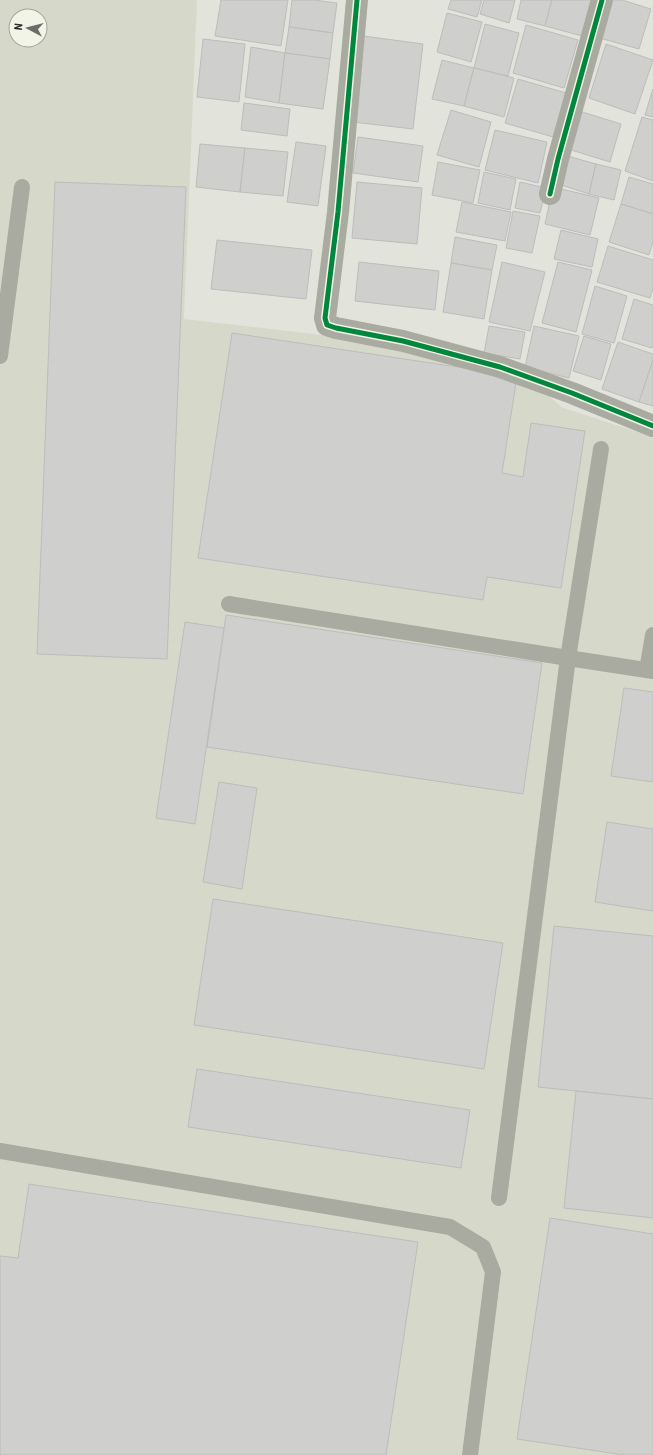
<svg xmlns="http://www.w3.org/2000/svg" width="653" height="1455" font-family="'Roboto Condensed',sans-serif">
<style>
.built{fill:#d6d9ca;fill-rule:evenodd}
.building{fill:#cfcfce;stroke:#bcbcbb}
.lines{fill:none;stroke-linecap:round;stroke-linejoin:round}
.lane{stroke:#a9aba1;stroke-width:16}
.street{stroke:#a9aba1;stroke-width:22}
.cycleway-casing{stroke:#f1f4e6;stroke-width:8}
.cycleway{stroke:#00873e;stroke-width:5}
</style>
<rect width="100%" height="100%" fill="#e2e4dc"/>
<path class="built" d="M0,0H197L184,319L401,344L525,373L561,407L653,437V1455H0ZM16,16H40V40H16Z"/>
<g class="building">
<polygon points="221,0 288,0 281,46 215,36"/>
<polygon points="292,0 314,0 337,3 333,33 289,27"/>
<polygon points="451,0 482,0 477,17 448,9"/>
<polygon points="484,0 515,0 509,23 480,14"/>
<polygon points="521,0 552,0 545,26 517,19"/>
<polygon points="552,0 591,0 582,36 545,26"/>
<polygon points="606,0 622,0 651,9 639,49 596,37"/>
<polygon points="447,13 482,22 471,62 437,52"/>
<polygon points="485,24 519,33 508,76 474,68"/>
<polygon points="526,25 578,40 564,88 513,73"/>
<polygon points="289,27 333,33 330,59 285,53"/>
<polygon points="363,36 423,44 413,129 353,122"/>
<polygon points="203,39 245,44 239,102 197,97"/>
<polygon points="606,44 653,60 635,114 589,98"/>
<polygon points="251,47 285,53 279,103 245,97"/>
<polygon points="285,53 330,59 323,109 279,103"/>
<polygon points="442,60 474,68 464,106 432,99"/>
<polygon points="474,68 514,78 504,117 464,106"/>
<polygon points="518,79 566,93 553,137 505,123"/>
<polygon points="653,89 653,117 645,115"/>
<polygon points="244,103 290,109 287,136 241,130"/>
<polygon points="451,110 491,122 479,167 437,155"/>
<polygon points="579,111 621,124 610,162 568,149"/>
<polygon points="642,117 653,120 653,181 625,171"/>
<polygon points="495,130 547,142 538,183 485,170"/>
<polygon points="358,137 423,146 418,182 353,173"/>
<polygon points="296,142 326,146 318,206 287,202"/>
<polygon points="200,144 245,148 240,192 196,187"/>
<polygon points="245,148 288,152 283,196 240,192"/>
<polygon points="564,155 596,164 589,194 558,184"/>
<polygon points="438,162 480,170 473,203 432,195"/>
<polygon points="596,164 621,170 614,200 589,194"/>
<polygon points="484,172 516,179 510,210 478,203"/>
<polygon points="629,177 653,184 653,214 621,204"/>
<polygon points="55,182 186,187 167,659 37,654"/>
<polygon points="357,182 422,188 417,244 352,238"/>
<polygon points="520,182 546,188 540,213 515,208"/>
<polygon points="553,187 599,198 590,235 545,224"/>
<polygon points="462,202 511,212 505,241 456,232"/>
<polygon points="621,204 653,214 653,242 649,255 609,242"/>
<polygon points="513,211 540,216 532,253 506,248"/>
<polygon points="561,230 598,239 592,267 554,259"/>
<polygon points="455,237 497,245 492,270 451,263"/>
<polygon points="217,240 312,250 306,299 211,289"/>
<polygon points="608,246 653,260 653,288 650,298 597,282"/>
<polygon points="359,262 439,271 435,310 355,301"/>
<polygon points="502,262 545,272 530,331 489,322"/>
<polygon points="558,262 592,270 576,332 542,323"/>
<polygon points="451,263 492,270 484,319 443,312"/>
<polygon points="595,286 627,296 614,343 582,334"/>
<polygon points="634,299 653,305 653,344 652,348 622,339"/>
<polygon points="489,326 525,332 520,359 484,353"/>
<polygon points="534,326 579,336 569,378 525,367"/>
<polygon points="232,333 517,376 502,473 523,477 531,423 585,431 561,588 487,577 483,600 198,558"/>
<polygon points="584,336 611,344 601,380 573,371"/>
<polygon points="618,342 653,354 653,360 639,402 602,389"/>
<polygon points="653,360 653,406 639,402"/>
<polygon points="226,615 542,663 523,794 207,747"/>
<polygon points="185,622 224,628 195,824 156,818"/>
<polygon points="624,688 653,692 653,782 611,776"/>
<polygon points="219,782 257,788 242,889 203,882"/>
<polygon points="607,822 653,829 653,911 595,902"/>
<polygon points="213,899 503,943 484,1069 194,1025"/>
<polygon points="554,926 653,936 653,1099 538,1087"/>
<polygon points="197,1069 470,1110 461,1168 188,1127"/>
<polygon points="576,1091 653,1099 653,1218 564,1208"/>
<polygon points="29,1184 418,1242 386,1455 0,1455 0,1256 18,1258"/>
<polygon points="550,1218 653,1234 653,1455 624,1455 517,1439"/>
</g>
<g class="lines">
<g class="lane">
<polyline points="0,356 22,187"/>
<polyline points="229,604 568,658 601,449"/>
<polyline points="647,670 653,635"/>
<polyline points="0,1151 450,1227 483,1247 493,1272 470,1455"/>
<polyline points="499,1198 568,658 653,671"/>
</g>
<g class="street">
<polyline points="357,0 338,212 325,318 327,325 336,328 403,341 500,367 572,393 653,426"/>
<polyline points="550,194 558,159 602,0"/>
</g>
<defs>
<g id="cycleway">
<polyline points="357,0 338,212 325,318 327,325 336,328 403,341 500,367 572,393 653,426"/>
<polyline points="550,194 558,159 602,0"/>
</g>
</defs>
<use href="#cycleway" class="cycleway-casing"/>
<use href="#cycleway" class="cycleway"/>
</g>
<g transform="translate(28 28) rotate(277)"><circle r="19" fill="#f1f4e6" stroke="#a2a49a"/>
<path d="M0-3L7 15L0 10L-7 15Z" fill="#6c6d67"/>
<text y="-6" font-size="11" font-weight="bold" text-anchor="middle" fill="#2c2d28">N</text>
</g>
</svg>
